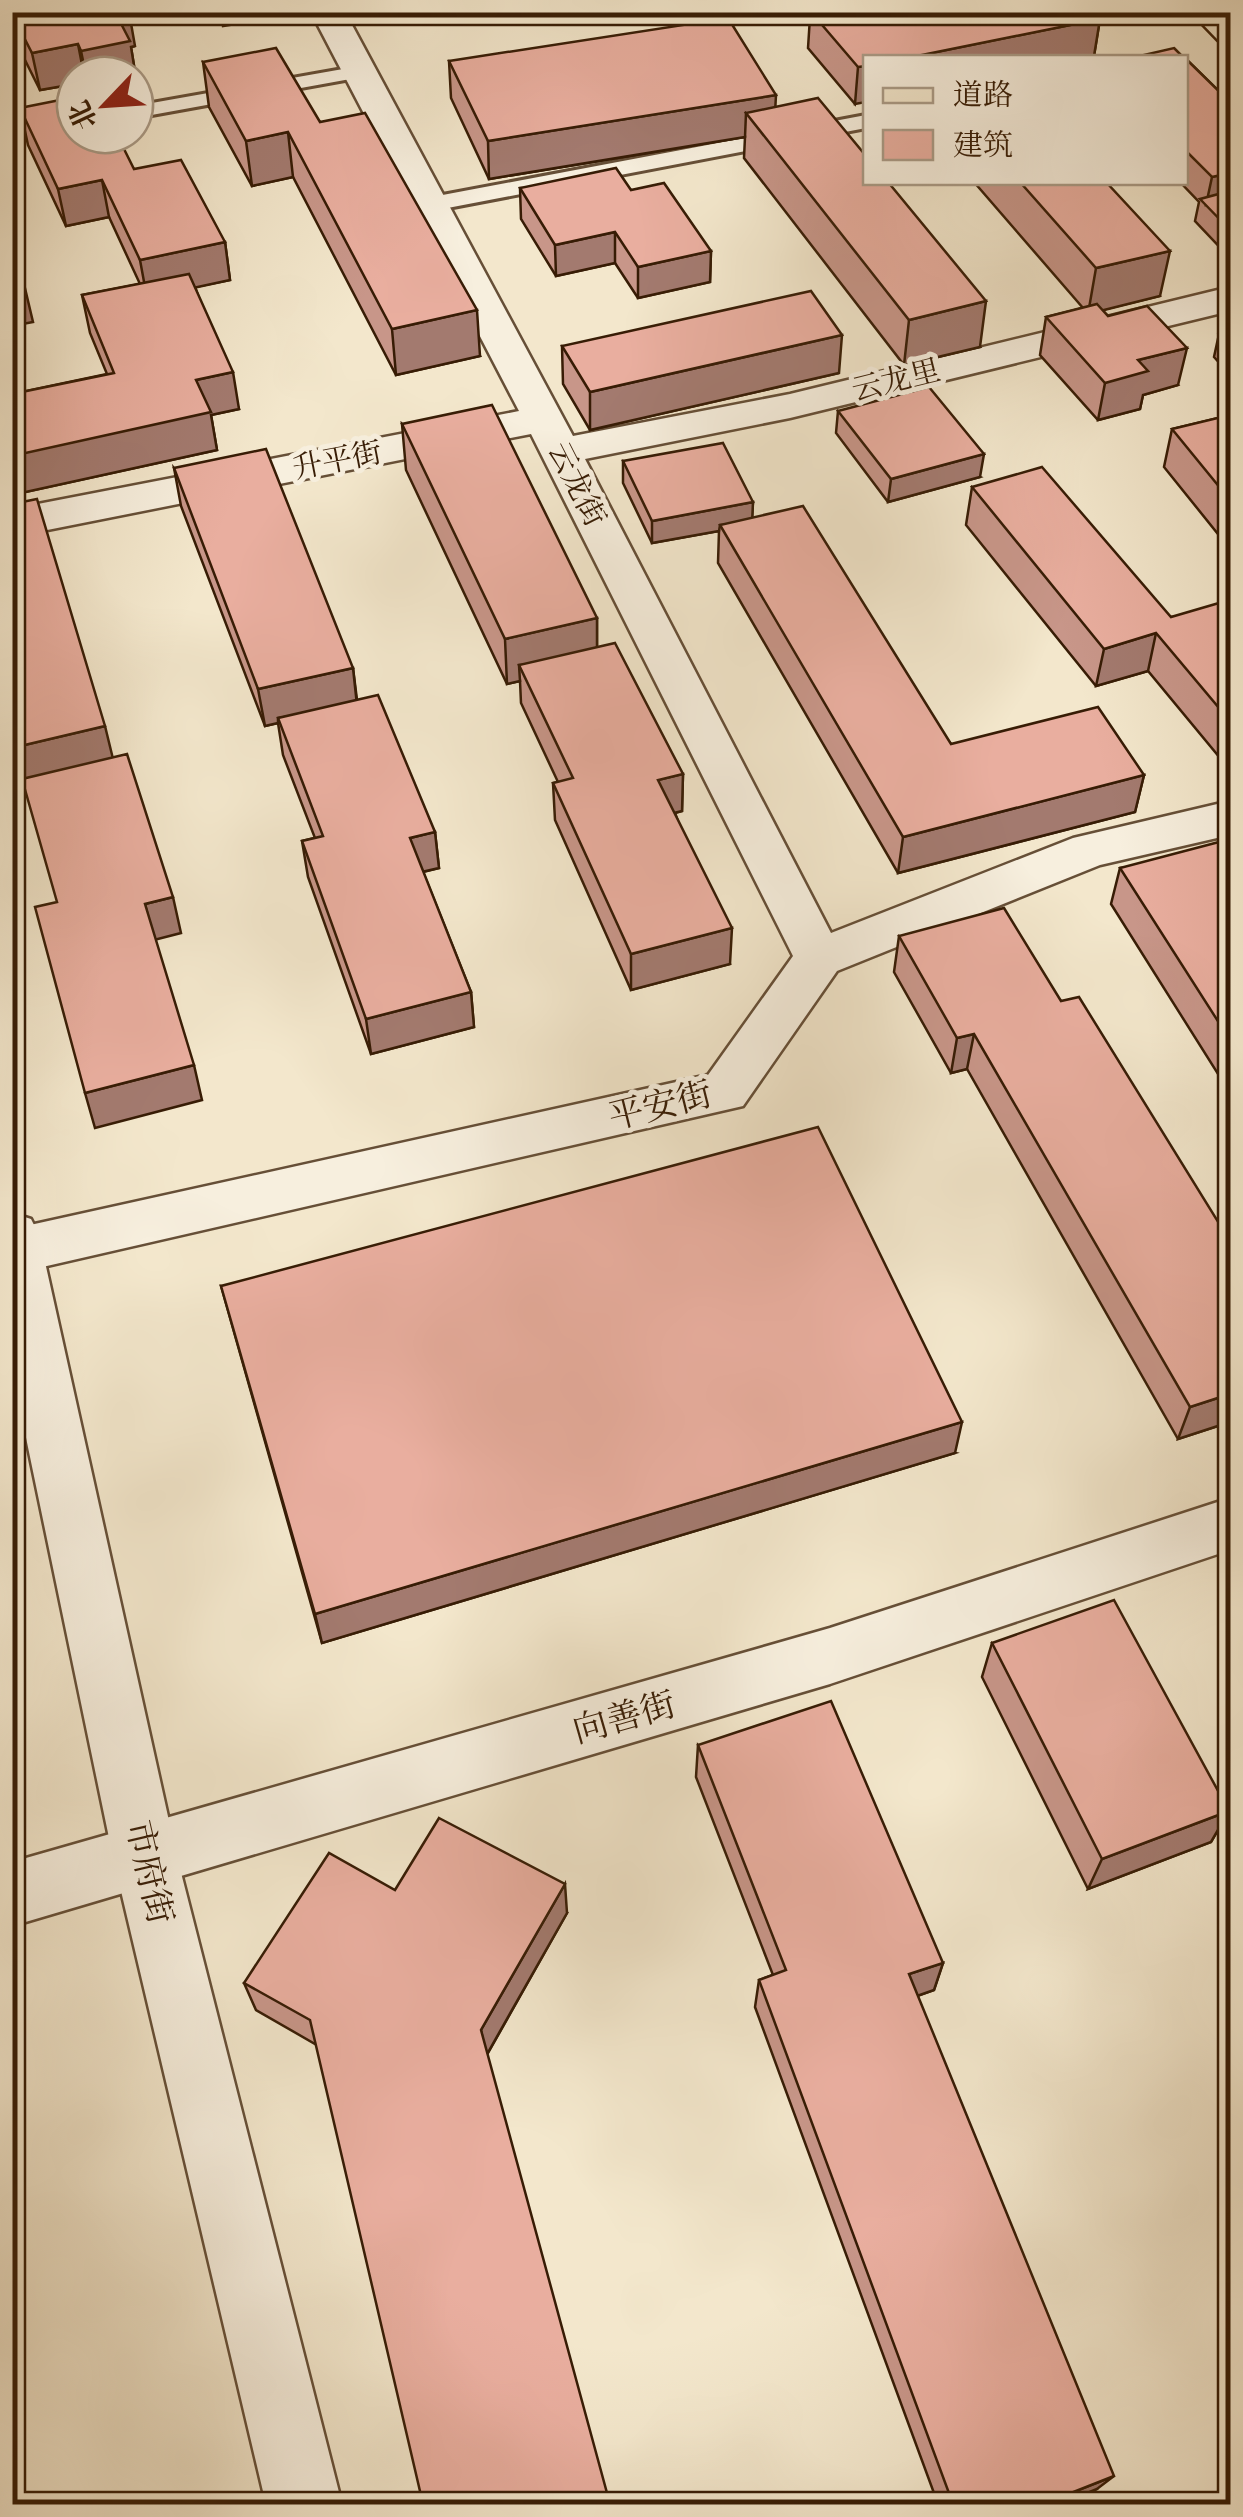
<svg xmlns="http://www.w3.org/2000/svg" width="1243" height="2517" font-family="'EB Garamond','Noto Serif SC',serif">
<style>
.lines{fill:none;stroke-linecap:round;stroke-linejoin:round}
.service-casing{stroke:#664f37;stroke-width:6}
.minor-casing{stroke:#664f37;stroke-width:5}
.tertiary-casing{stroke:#664f37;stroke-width:5}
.primary-casing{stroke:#371c05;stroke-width:5}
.service{fill:#f7efde;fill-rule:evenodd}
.minor{fill:#f7efde;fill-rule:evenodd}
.tertiary{fill:#f7efde;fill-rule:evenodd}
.primary{fill:#f3e7cc;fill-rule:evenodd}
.wall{fill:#c89689;stroke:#371c05;stroke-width:2.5}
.shaded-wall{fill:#a37a6f;stroke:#371c05;stroke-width:2.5}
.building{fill:#e9ae9f;stroke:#371c05;stroke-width:2.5}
.labels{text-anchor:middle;stroke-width:10;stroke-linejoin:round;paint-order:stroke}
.far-street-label{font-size:30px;fill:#371c05;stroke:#f7efde}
.street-label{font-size:35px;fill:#371c05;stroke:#f7efde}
</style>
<rect width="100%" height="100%" fill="#f3e7cc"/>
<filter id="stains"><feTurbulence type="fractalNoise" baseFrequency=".002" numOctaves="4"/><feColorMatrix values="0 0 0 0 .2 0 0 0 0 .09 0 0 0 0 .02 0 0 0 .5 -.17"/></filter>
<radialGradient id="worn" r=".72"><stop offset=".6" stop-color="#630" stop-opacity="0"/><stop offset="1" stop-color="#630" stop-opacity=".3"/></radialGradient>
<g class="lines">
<defs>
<g id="service">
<polygon points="360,66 367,68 370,72 367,76 135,118 135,106"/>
<polygon points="866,115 866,128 432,211 421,204 432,197"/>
<polygon points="75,117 75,129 12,140 12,127"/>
</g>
<g id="minor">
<polygon points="311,12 345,12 573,436 790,394 1230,287 1230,311 790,418 585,459 831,933 1073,838 1230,801 1230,835 1100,865 837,971 743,1106 12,1274 12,1229 708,1075 793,956 531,434 12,537 12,509 519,411"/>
<polygon points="1230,1498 1230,1550 830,1684 12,1926 12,1862 830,1628"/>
</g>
<polygon id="tertiary" points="12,1213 31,1219 39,1235 177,1857 342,2504 266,2504 113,1857 12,1370"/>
<polygon id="primary" points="1191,12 1228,12 1230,43 1218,40"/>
</defs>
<use href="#service" class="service-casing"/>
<use href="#minor" class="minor-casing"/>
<use href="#tertiary" class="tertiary-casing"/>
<use href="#primary" class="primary-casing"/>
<use href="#service" class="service"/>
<use href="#minor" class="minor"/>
<use href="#tertiary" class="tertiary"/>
<use href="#primary" class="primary"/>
</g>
<g class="wall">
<polygon points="795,12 1094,12 1100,19 1094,56 1085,58 866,58 855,104 808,48 810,17"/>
<polygon points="12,16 135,46 131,47 136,78 135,75 75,75 75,84 40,90 20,50"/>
<polygon points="1186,59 1230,102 1230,258 1195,221 1199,202 1180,182 1186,182"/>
<polygon points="449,61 776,107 980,347 904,365 744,158 745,137 489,179 451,98"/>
<polygon points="203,62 320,122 480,356 396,375 293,177 252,186 209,107"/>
<polygon points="20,108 134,169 225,242 230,280 195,287 239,409 211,415 217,450 12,495 12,394 107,374 90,333 82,295 140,284 109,217 66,226 28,145"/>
<polygon points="974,182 1106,182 1160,296 1102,310 1178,385 1143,395 1140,409 1098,420 1040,355 1046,317 1083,308"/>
<polygon points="520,188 631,190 711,251 710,282 638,298 615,263 556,276 521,219"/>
<polygon points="1230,331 1230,375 1214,357 1219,334"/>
<polygon points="562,346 839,373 590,430 563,384"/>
<polygon points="838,411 980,477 888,502 836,433"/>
<polygon points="1230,415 1230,537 1222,539 1164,467 1172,429"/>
<polygon points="402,424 597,618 597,647 683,774 682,811 675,813 730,964 631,990 555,820 553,783 558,782 521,703 520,681 507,684 406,470"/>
<polygon points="623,461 753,502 752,518 951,744 1144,775 1135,812 898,873 718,563 719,531 652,543 623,483"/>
<polygon points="174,468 353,668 357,700 435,832 439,868 423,872 471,992 474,1027 371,1054 308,877 302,841 315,838 283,755 278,723 265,726 181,506"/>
<polygon points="972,487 1171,617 1230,616 1230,770 1148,671 1096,686 966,525"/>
<polygon points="1230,859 1230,1093 1111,904 1120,868"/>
<polygon points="899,936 1061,1001 1230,1241 1230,1422 1178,1439 967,1069 951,1073 894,972"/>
<polygon points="221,1286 955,1453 322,1643"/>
<polygon points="992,1643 1229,1811 1211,1842 1088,1889 982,1677"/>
<polygon points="698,1745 943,1963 934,1990 917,1996 1097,2489 1060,2504 938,2504 755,2007 759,1980 773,1975 696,1777"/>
<polygon points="395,1890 567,1913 488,2053 315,2044 256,2010 244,1983"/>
</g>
<g class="shaded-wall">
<polygon points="115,12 129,12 135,46 131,47 136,78 135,75 86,75 81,51"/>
<polygon points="221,12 286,12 286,16 223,26"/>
<polygon points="1100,19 1094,56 1085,58 907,58"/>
<polygon points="78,44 84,75 75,75 75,84 40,90 32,53"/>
<polygon points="866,66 866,102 855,104 858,67"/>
<polygon points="776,95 774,132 746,113 745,137 489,179 488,141"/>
<polygon points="288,132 293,177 252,186 246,141"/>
<polygon points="1230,173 1230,202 1206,205 1212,177"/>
<polygon points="102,180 109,217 66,226 58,189"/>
<polygon points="615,232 615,263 556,276 555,245"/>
<polygon points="225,242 230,280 147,298 140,260"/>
<polygon points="711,251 710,282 638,298 638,267"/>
<polygon points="1170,251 1160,296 1088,314 1096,268"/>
<polygon points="24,284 33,322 12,326 12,287"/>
<polygon points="986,301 980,347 904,365 909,320"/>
<polygon points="477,310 480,356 396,375 392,329"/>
<polygon points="842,335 839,373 590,430 590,392"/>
<polygon points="1187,348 1178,385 1143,395 1140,409 1098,420 1105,383 1138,360"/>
<polygon points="233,372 239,409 211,415 217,450 12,495 12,456 196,380"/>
<polygon points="984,454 980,477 888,502 891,479"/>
<polygon points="753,502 752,524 720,525 719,531 652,543 652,521"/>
<polygon points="1230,505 1230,537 1222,539"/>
<polygon points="597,618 597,663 519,665 520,681 507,684 505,639"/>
<polygon points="1156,633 1148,671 1096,686 1104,649"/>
<polygon points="353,668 357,705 278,718 278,723 265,726 258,689"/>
<polygon points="105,726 114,763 18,786 12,768 12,748"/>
<polygon points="683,774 682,811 658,817 658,780"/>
<polygon points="1144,775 1135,812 898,873 903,837"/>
<polygon points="435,832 439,868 413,874 410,838"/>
<polygon points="173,897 181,933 154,940 145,904"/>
<polygon points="732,928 730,964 631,990 631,954"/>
<polygon points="471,992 474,1027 371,1054 366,1019"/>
<polygon points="974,1034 967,1069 951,1073 957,1038"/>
<polygon points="194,1065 202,1100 95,1128 85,1093"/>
<polygon points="1230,1394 1230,1422 1178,1439 1190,1407"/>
<polygon points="962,1422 955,1453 322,1643 315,1614"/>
<polygon points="1229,1811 1211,1842 1088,1889 1102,1859"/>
<polygon points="565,1884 567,1913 486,2056 481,2030"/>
<polygon points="943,1963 934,1990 900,2002 909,1974"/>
<polygon points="1114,2476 1097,2489 1060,2504 1043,2504"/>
</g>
<g class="building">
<polygon points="16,12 115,12 130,41 81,51 78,44 32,53 12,14"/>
<polygon points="811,12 1094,12 1100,19 907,58 866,58 866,66 858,67"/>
<polygon points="728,18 776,95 488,141 449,61"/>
<polygon points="276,48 320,122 365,113 477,310 392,329 288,132 246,141 203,62"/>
<polygon points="1174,48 1184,58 1131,58"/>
<polygon points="1186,59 1230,102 1230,173 1212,177 1186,151"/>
<polygon points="75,97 75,135 117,135 134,169 181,160 225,242 140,260 102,180 58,189 20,108"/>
<polygon points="818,98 866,156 866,182 888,182 986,301 909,320 746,113"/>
<polygon points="616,168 631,190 664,183 711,251 638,267 615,232 555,245 520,188"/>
<polygon points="1020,182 1106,182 1170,251 1096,268"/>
<polygon points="1230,191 1230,230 1200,199"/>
<polygon points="12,258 24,284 12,287"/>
<polygon points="189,274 233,372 196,380 211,412 12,456 12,394 114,373 82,295"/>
<polygon points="811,291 842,335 590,392 562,346"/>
<polygon points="1097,304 1108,316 1147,306 1187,348 1138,360 1148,371 1105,383 1046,317"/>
<polygon points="1230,331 1230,346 1219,334"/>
<polygon points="929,387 984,454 891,479 838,411"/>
<polygon points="492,405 597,618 505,639 402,424"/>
<polygon points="1230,415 1230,500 1172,429"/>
<polygon points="723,443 753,502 652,521 623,461"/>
<polygon points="266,449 353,668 258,689 174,468"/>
<polygon points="1042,467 1171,617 1219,603 1230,616 1230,721 1156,633 1104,649 972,487"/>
<polygon points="37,499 105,726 12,748 12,504"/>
<polygon points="803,506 951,744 1098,707 1144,775 903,837 720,525"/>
<polygon points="615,643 683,774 658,780 732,928 631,954 553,783 573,778 519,665"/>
<polygon points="378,695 435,832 410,838 471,992 366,1019 302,841 323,836 278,718"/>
<polygon points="127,754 173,897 145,904 194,1065 85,1093 35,907 57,902 22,779"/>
<polygon points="1219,842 1230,859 1230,1040 1120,868"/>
<polygon points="1004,908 1061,1001 1079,997 1230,1241 1230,1394 1190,1407 974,1034 957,1038 899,936"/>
<polygon points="818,1127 962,1422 315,1614 221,1286"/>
<polygon points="1114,1600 1229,1811 1102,1859 992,1643"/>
<polygon points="831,1701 943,1963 909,1974 1114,2476 1043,2504 953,2504 759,1980 786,1970 698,1745"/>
<polygon points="439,1818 565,1884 481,2030 610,2504 423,2504 310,2020 244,1983 329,1853 395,1890"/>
</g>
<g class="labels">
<g class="far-street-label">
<text transform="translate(896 380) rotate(-14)" y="10">云龙里</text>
<text transform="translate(337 460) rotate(-11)" y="10">升平街</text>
<text transform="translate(577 484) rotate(63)" y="10">云龙街</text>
</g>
<g class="street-label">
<text transform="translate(660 1105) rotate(-14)" y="12">平安街</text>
<text transform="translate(624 1717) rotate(-16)" y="12">向善街</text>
<text transform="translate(150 1872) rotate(77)" y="12">市府街</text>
</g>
</g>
<rect width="1243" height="2517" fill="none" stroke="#f3e7cc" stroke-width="50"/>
<rect x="15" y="15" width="1213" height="2487" fill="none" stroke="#371c05" stroke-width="5"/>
<rect x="25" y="25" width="1193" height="2467" fill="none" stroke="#371c05" stroke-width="2.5"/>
<rect x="863" y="55" width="325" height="130" fill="#f7efde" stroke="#aa9b87" stroke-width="2.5"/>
<rect x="883" y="88" width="50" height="15" fill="#f3e7cc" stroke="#aa9b87" stroke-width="2.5"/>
<text x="953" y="105" font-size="30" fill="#371c05">道路</text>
<rect x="883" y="130" width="50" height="30" fill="#e9ae9f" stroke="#aa9b87" stroke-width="2.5"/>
<text x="953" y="155" font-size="30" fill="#371c05">建筑</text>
<g transform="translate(105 105) rotate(245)"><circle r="48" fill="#f7efde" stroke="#aa9b87" stroke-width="2.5"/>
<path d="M0-8L18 38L0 25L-18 38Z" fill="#8f2418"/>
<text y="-15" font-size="28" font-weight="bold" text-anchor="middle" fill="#371c05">北</text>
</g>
<rect width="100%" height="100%" filter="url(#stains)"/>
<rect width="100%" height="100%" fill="url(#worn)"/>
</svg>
